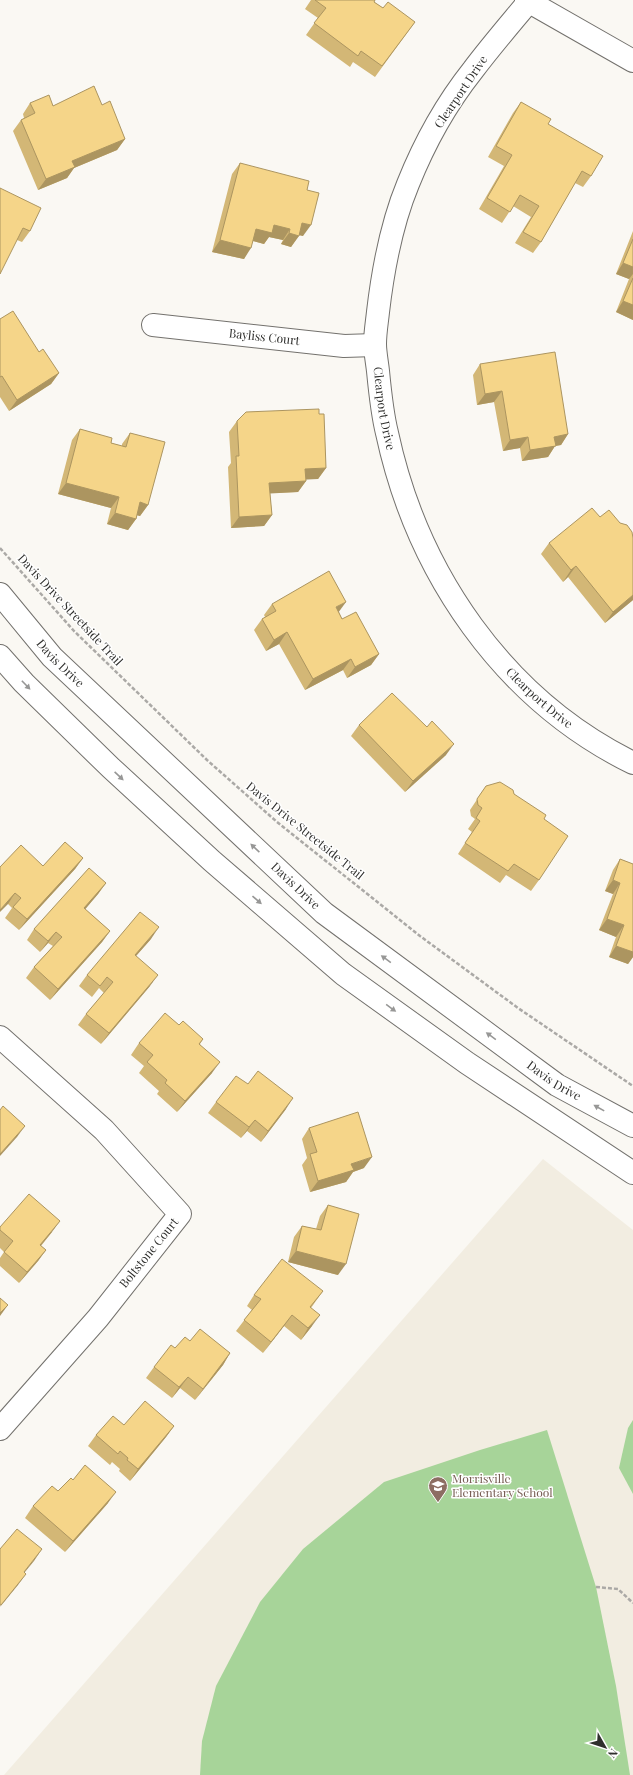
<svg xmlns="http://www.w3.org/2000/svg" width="633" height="1775" font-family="'Playfair Display',serif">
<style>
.built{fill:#f2ede1}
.green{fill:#a7d499}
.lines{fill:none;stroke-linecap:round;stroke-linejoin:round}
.street-casing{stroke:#73716d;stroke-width:24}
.primary-casing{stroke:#73716d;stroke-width:24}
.path{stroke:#aba9a6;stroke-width:2.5;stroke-dasharray:4 2;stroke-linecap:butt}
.street{stroke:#fff;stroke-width:22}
.primary{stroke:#fff;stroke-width:22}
.wall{fill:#d3b776}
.shaded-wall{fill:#ac9560}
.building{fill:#f5d589;stroke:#ac9560}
.oneway{fill:#979796}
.labels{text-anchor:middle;stroke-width:3;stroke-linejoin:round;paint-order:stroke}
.street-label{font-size:12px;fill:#2f2f2d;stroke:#fff}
.education-label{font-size:12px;fill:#785e54;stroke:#fff;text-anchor:start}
</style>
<rect width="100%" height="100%" fill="#faf8f3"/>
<polygon class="built" points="543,1159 633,1230 633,1775 4,1775"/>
<g class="green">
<polygon points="633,1420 633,1494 619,1468 628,1428"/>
<polygon points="547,1430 596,1587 616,1686 630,1775 200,1775 202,1741 216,1686 260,1602 303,1549 384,1482 480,1450"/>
</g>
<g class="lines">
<defs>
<g id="street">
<polyline points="526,0 633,61"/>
<path id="s1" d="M530,0C511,23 491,46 473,70C446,104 424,144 408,184C391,225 383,269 378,312C377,322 375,333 375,344C375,352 377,362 378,371C380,392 382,413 387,433C417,573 503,699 633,763"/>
<path id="s2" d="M153,325L344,346L375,345"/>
<polyline points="0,1037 104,1130 180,1214 98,1318 0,1429"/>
</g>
<g id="primary">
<path id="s3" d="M0,594L52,657L324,913L557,1085L633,1126"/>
<polyline points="0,656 24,683 111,768 212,861 343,974 467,1063 633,1173"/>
</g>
</defs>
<use href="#street" class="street-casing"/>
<use href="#primary" class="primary-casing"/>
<g class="path">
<polyline points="0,548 74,631 207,760 277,822 420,936 518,1008 633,1086"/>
<polyline points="596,1587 618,1589 633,1603"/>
</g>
<use href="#street" class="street"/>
<use href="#primary" class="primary"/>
</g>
<g class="wall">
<polygon points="311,0 375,0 374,2 383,8 415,22 375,77 353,62 350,67 306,35 318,18 305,9"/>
<polygon points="521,102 548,124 591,176 583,187 575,183 541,242 533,253 515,243 531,217 513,206 502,223 479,209 504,166 488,157 513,113"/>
<polygon points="30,103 53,106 102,105 125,139 117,150 74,168 67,178 38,190 13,131 21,120 24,118 23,114"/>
<polygon points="240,163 307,190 303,236 299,235 291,247 281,244 283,240 269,237 264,244 253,241 244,259 212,252 232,174"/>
<polygon points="0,188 30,231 22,242 17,240"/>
<polygon points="633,231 633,320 616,312 629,279 616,274"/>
<polygon points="0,319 39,352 59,373 51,384 9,411 0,397"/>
<polygon points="480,364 568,434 561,445 555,446 548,457 522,461 520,448 503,451 494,402 477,405 473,375"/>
<polygon points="319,414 326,468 318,479 306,479 306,481 298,492 270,493 272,515 264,526 231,528 228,467 231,463 229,432 237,421"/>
<polygon points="80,429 111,443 122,446 122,444 130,433 148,505 140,516 137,515 136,519 128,530 107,524 111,508 58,494 72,440"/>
<polygon points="549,543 633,600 605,623 568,577 563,582 541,554"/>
<polygon points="272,604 339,612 342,619 379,654 371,665 347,678 343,670 305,690 279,644 266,651 254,630 262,619 265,617 264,615"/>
<polygon points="359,725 446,755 405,792 351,736"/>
<polygon points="486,786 514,794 544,819 539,880 531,891 506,875 500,883 458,854 472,832 468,829 475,819 471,816 470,810"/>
<polygon points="83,858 75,869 19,930 5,918 12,908 8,904 0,867 43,866"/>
<polygon points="620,859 633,864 633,957 628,964 609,957 616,937 599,930 613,894 605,891 613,870"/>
<polygon points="106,883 98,894 85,909 110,931 102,942 50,1000 26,978 34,967 53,946 48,943 40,952 27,940 34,929"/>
<polygon points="151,939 136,956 150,986 101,1044 78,1025 86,1014 104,993 99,988 92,997 79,986 87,975"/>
<polygon points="179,1025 203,1039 200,1044 212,1073 177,1112 157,1094 159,1091 139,1073 144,1066 131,1055 139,1043"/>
<polygon points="248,1084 286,1109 261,1142 247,1131 241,1138 208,1113 216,1102"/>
<polygon points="309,1128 364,1168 353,1172 346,1182 310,1192 302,1165 307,1158 302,1139"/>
<polygon points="328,1205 338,1275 288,1262 294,1237 302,1226 316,1229 320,1216"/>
<polygon points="0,1227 52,1232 41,1246 46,1250 38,1261 19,1283 0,1266 0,1258 4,1252 0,1248"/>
<polygon points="323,1291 311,1308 312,1326 301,1340 284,1326 263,1353 236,1331 252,1310 247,1306 254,1295"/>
<polygon points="190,1341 230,1353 223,1365 195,1400 180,1388 172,1398 146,1378 154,1367 175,1348"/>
<polygon points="124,1425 174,1426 166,1437 130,1481 119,1471 120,1469 112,1462 110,1465 88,1446 96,1435"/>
<polygon points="58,1491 108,1503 65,1552 25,1518 33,1506"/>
</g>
<g class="shaded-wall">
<polygon points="125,139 117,150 74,168 67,178 38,190 46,179 72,161"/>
<polygon points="302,223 311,225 303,236 295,234"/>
<polygon points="274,225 290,229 283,240 269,237 264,244 249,240 256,229"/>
<polygon points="289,233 299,236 291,247 281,244"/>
<polygon points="220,240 251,248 244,259 212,252"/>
<polygon points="623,263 633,267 633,274 629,279 616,274"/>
<polygon points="623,301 633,305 633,320 616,312"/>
<polygon points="59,373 51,384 9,411 17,400"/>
<polygon points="502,391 494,402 477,405 485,394"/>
<polygon points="568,434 561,445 555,446 548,457 522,461 530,450 554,437"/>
<polygon points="528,437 520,448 503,451 510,440"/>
<polygon points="326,468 318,479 297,480 305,469"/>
<polygon points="306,481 298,492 261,494 269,483"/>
<polygon points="66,483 119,497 111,508 58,494"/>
<polygon points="140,502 148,505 140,516 132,514"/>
<polygon points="115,513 136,519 128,530 107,524"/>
<polygon points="272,515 264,526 231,528 239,517"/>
<polygon points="576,566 568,577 563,582 571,570"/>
<polygon points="633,595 633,600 605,623 613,612"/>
<polygon points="346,602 338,613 336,607"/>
<polygon points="287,632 279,644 266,651 274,640"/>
<polygon points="379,654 371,665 347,678 355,667"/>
<polygon points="351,659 343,670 305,690 313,679"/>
<polygon points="454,744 446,755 405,792 413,781"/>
<polygon points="83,858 75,869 19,930 27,919"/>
<polygon points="613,880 620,883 613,894 605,891"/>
<polygon points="106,883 98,894 77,919 84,908"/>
<polygon points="15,893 8,904 0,912 0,910"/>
<polygon points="607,919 624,925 616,937 599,930"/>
<polygon points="159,927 151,939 127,966 135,955"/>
<polygon points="110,931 102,942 50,1000 58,989"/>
<polygon points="56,932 48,943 40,952 48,941"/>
<polygon points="616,946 633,952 633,957 628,964 609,957"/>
<polygon points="158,975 150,986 101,1044 109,1033"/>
<polygon points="220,1062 212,1073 177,1112 185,1101"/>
<polygon points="293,1098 286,1109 261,1142 268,1131"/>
<polygon points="255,1120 247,1131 241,1138 249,1127"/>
<polygon points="25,1126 17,1137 0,1156 0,1154"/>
<polygon points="372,1157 364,1168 353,1172 346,1182 310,1192 318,1181 351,1164"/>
<polygon points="60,1221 52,1232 32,1256 40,1245"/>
<polygon points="46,1250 38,1261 19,1283 27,1272"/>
<polygon points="296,1251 346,1264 338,1275 288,1262"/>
<polygon points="8,1305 0,1316 0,1313"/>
<polygon points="292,1315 284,1326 263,1353 271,1342"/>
<polygon points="320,1315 312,1326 301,1340 308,1328"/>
<polygon points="230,1353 223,1365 195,1400 203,1389"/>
<polygon points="188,1377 180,1388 172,1398 179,1387"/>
<polygon points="174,1426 166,1437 130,1481 138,1469"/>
<polygon points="116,1492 108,1503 65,1552 73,1541"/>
<polygon points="42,1549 34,1561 16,1583 24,1572"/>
<polygon points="26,1574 18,1585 0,1607 1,1605"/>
</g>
<g class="building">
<polygon points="315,0 375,0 374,2 383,8 388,2 415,22 382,66 361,51 358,56 314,23 326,8"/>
<polygon points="94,86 102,105 110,101 125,139 72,161 75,167 46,179 21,120 35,113 30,103 49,95 53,106"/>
<polygon points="521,102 551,119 548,124 603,156 591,176 582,171 541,242 523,232 539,206 520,195 510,212 487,198 512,155 496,146"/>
<polygon points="240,163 309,181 307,190 319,193 311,225 302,223 299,236 289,233 290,229 274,225 272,233 256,229 251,248 220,240"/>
<polygon points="0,188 41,208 30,231 23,228 0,274"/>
<polygon points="633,239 633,267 623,263"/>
<polygon points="633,278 633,305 623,301"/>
<polygon points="13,311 39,352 43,349 59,373 17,400 2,376 0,377 0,319"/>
<polygon points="555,352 568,434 554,437 556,446 530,450 528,437 510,440 502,391 485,394 480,364"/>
<polygon points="319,409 319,414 324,414 326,468 305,469 306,481 269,483 272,515 239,517 236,456 239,456 237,421 246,412"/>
<polygon points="80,429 112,438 111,443 126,447 130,433 165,442 148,505 140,502 136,519 115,513 119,497 66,483"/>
<polygon points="592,508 600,517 609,510 620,523 627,525 632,532 633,538 633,595 613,612 576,566 571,570 549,543"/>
<polygon points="329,571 346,602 336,607 342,619 356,612 379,654 355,667 351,659 313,679 287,632 274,640 262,619 276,611 272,604"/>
<polygon points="392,693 427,727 432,721 454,744 413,781 359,725"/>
<polygon points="500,782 513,790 514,794 546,815 544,819 568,836 539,880 514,864 508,871 465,843 480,821 476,818 482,808 478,805 477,799 486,786"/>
<polygon points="65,842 83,858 27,919 13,907 21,898 15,893 0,910 0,867 21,845 43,866"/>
<polygon points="620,859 633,864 633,952 616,946 624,925 607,919 620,883 613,880"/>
<polygon points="89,868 106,883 84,908 110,931 58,989 34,967 62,937 56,932 48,941 34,929"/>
<polygon points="140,912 159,927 135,955 158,975 109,1033 86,1014 113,982 107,977 100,986 87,975"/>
<polygon points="165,1013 179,1025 183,1021 203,1039 199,1044 220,1062 185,1101 165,1083 167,1080 147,1062 153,1055 139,1043"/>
<polygon points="258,1071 293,1098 268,1131 255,1120 249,1127 216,1102 236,1076 248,1084"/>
<polygon points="3,1106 25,1126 0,1154 0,1110"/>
<polygon points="358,1112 372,1157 351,1164 354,1170 318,1181 310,1154 317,1152 309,1128"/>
<polygon points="29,1194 60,1221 40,1245 46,1250 27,1272 4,1252 13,1241 0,1230 0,1227"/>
<polygon points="328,1205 359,1214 346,1264 296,1251 302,1226 321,1230"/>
<polygon points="282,1259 323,1291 310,1307 320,1315 308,1328 292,1315 271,1342 244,1320 261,1299 254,1295"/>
<polygon points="0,1298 8,1305 0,1313"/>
<polygon points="200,1329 230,1353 203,1389 188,1377 179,1387 154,1367 171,1345 175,1348 185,1337 190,1341"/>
<polygon points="145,1401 174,1426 138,1469 127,1460 128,1458 120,1451 118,1454 96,1435 113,1416 124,1425"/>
<polygon points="85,1465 116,1492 73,1541 33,1506 52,1486 58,1491 71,1478 73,1480"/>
<polygon points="17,1529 42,1549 24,1572 26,1574 1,1605 0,1605 0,1549"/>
</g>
<defs><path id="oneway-solid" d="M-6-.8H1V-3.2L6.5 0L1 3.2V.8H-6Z"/></defs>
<g class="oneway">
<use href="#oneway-solid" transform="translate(26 685) rotate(46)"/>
<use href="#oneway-solid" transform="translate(119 776) rotate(43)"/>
<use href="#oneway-solid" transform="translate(255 848) rotate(-137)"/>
<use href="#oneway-solid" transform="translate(257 900) rotate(41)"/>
<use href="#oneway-solid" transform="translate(386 959) rotate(-144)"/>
<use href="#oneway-solid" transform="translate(391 1008) rotate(36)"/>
<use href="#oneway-solid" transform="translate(491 1036) rotate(-144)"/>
<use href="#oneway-solid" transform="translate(599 1108) rotate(-151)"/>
</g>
<defs>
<symbol id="school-pin" viewBox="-11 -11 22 30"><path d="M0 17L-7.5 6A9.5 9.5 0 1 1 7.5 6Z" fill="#8d6e63" stroke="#fff"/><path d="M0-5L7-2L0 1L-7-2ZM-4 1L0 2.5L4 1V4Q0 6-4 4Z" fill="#fff"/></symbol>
</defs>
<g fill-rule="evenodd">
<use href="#school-pin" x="427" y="1475" width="22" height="30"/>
</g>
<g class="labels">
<g class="street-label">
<text transform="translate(461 92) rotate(-56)" y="4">Clearport Drive</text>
<text dy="4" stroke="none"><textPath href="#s2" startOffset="112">Bayliss Court</textPath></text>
<text dy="4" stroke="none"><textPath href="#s1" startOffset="451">Clearport Drive</textPath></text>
<text transform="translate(70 610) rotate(47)" y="4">Davis Drive Streetside Trail</text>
<text dy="4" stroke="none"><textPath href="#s3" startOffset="92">Davis Drive</textPath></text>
<text dy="4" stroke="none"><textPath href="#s1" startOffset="787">Clearport Drive</textPath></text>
<text transform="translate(305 831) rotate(39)" y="4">Davis Drive Streetside Trail</text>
<text dy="4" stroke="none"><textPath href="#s3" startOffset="416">Davis Drive</textPath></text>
<text dy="4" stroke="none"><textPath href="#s3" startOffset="740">Davis Drive</textPath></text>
<text transform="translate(149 1253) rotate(-51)" y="4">Boltstone Court</text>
</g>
<g class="education-label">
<text x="452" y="1483">Morrisville<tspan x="452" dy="14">Elementary School</tspan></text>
</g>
</g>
<g transform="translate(605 1747) rotate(129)" stroke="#ffffff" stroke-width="3" paint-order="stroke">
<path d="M0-3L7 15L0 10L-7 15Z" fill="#2f2f2d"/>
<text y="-6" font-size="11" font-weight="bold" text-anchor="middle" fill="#2f2f2d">N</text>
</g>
</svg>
